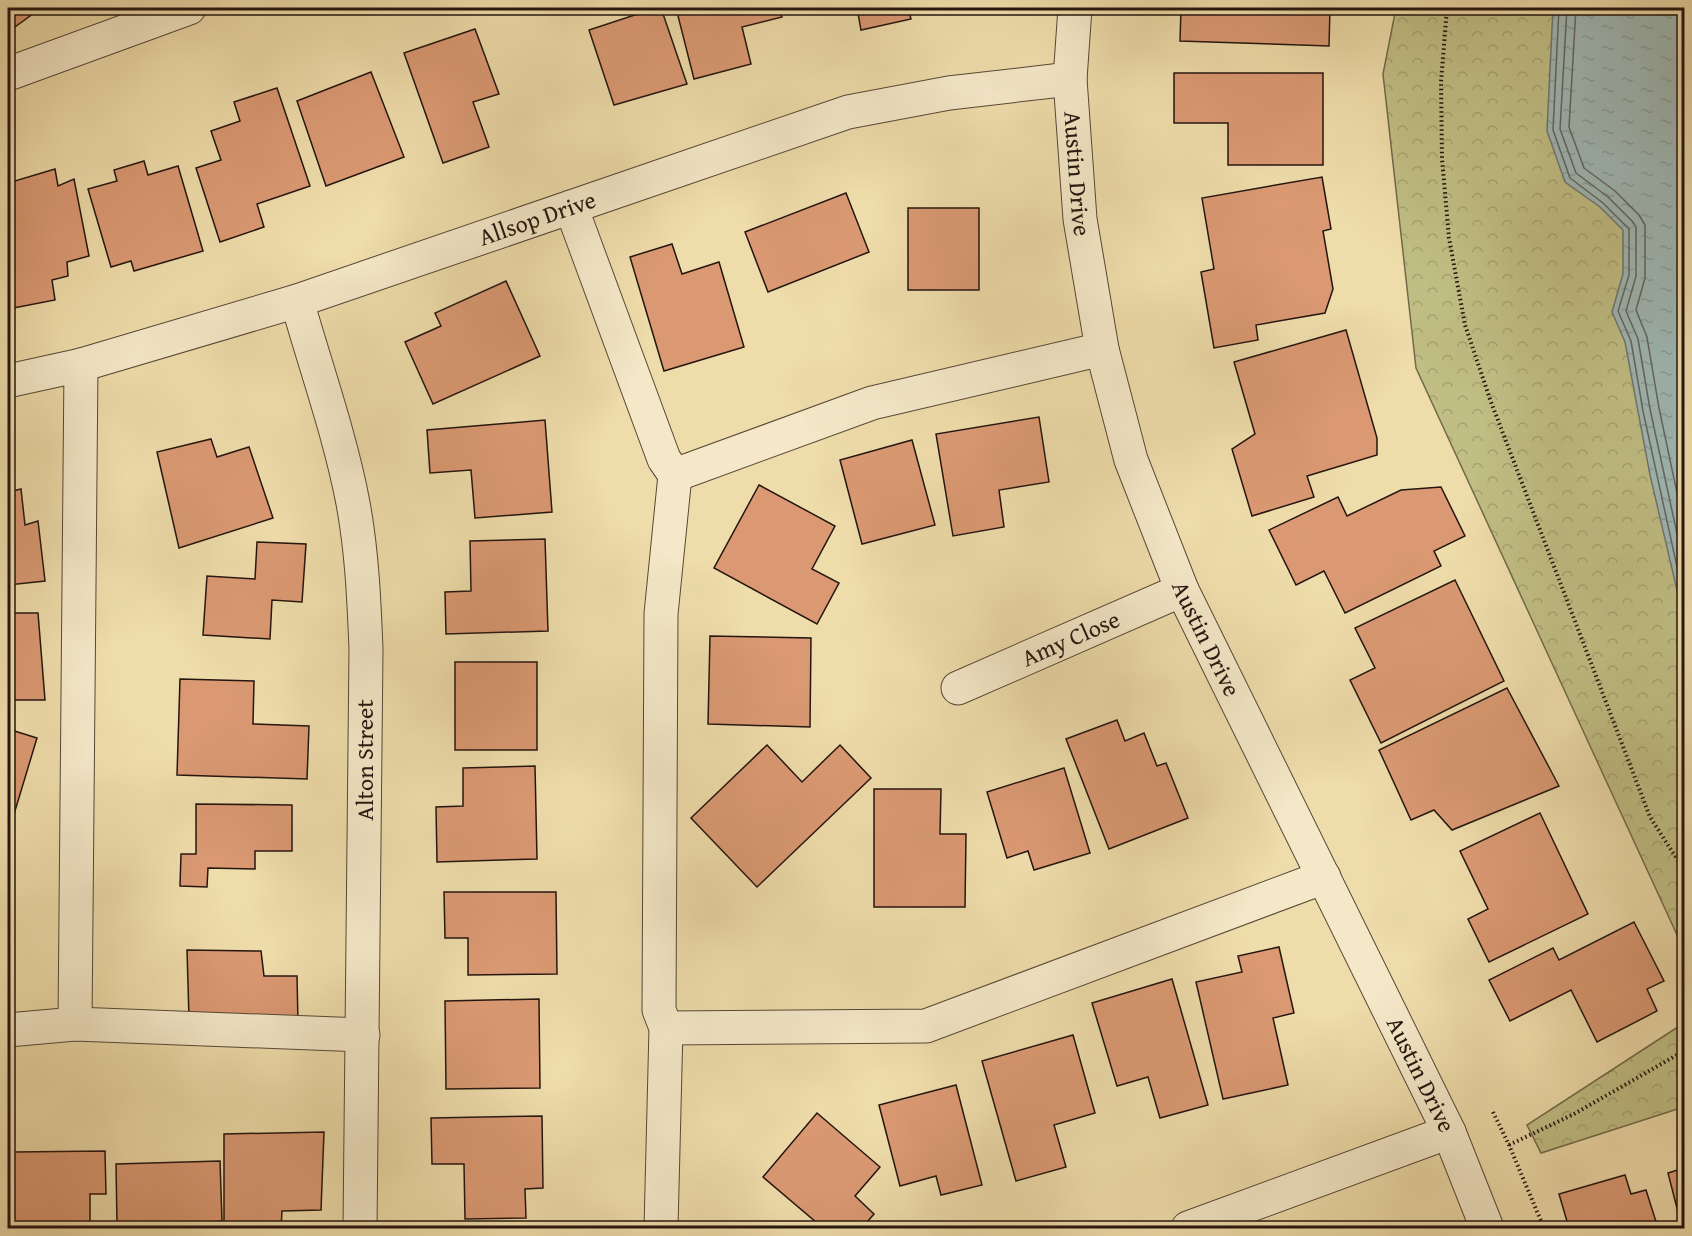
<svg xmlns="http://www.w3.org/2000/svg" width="1692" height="1236" font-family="'Gentium Book Plus',serif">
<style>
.park{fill:url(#park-crowns);stroke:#726a4a;stroke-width:1.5}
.water{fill:url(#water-ripples);stroke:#6e7773;stroke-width:1.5}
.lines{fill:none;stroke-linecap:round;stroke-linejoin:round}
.shore{stroke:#626662;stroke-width:1.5}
.building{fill:#da9973;stroke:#24150f;stroke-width:1.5}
.minor-casing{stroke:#564736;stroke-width:35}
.path{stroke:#24150f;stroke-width:4;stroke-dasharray:1.5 3;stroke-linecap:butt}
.minor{stroke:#f4e8c8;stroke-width:33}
.labels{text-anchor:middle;stroke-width:4.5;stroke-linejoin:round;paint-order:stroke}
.street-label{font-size:24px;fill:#24150f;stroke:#f4e8c8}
</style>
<defs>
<pattern id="park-crowns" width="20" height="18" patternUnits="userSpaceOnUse" patternTransform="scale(1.5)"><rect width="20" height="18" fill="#c0be84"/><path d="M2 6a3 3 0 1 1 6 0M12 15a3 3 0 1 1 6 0" fill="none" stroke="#a5a271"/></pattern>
<pattern id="water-ripples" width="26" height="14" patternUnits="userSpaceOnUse" patternTransform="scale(1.5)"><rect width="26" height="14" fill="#9fb8b5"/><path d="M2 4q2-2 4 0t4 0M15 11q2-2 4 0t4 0" fill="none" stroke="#899d9a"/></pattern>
</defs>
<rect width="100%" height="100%" fill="#eedcaa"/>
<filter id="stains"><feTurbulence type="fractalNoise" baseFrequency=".00333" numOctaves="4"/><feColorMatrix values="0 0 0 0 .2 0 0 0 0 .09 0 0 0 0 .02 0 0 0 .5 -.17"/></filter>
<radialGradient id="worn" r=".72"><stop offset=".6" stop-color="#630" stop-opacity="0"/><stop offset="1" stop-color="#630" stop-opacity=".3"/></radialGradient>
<g class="park">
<polygon points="1396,8 1684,8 1684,950 1416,368 1383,74"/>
<polygon points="1684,1023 1684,1107 1541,1153 1527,1125"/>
</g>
<polygon class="water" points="1553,8 1684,8 1684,620 1650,475 1625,342 1612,312 1623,274 1623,230 1600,207 1565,182 1547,131"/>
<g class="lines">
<g class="shore">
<polyline points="1559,8 1553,130 1570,178 1603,203 1629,229 1629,275 1618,311 1631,341 1643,411 1684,599"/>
<polyline points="1567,8 1560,129 1576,173 1608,197 1632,221 1636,227 1636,276 1626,311 1638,339 1650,409 1684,566"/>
<polyline points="1576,8 1569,127 1584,168 1615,191 1639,215 1645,225 1645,278 1636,310 1647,337 1659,408 1684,526"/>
</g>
</g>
<g class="building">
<polygon points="8,8 41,8 8,32"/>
<polygon points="656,8 661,8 687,84 614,105 589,30"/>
<polygon points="676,8 779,8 782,17 742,27 751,64 694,79"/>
<polygon points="857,8 908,8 911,19 861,30"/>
<polygon points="1181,8 1330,8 1329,46 1180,41"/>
<polygon points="475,29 499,94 473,102 489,147 443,163 404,53"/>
<polygon points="371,72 404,157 326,186 297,101"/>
<polygon points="1174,73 1323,73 1323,165 1228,165 1228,123 1174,123"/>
<polygon points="277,88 310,186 257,204 264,227 220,242 196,168 221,160 211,131 240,121 234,102"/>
<polygon points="144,161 148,175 178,166 203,251 134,271 131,261 111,267 88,189 117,181 114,170"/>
<polygon points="55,169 58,186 74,179 89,256 67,262 68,276 52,280 55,300 8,309 8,183"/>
<polygon points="1322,177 1331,229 1323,231 1333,289 1325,313 1256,325 1258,340 1214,348 1201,272 1214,269 1202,198"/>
<polygon points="846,193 869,252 768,292 745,232"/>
<rect x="908" y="208" width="71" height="82"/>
<polygon points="672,244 682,274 719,262 744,347 664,371 630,257"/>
<polygon points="506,281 540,356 433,404 405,342 441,326 435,313"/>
<polygon points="1346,330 1377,438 1377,455 1307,476 1314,497 1252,516 1232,449 1255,434 1234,362"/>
<polygon points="1039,417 1049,482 999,490 1004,527 953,536 936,434"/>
<polygon points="545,420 552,512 475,518 471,470 430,473 427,430"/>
<polygon points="211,439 217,457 249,447 273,518 179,548 157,452"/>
<polygon points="912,440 935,525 862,544 840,460"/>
<polygon points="759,485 835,526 812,569 839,583 817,624 714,568"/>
<polygon points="1441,487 1465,536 1434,551 1441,566 1345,613 1324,571 1296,585 1269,530 1338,497 1347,516 1401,490"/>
<polygon points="21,489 25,525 38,521 45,581 8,585 8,492"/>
<polygon points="545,539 548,631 446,634 445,592 471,591 470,541"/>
<polygon points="257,542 306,544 302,602 272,600 270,639 203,635 207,576 255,579"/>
<polygon points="1455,580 1504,681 1381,743 1350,680 1375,668 1355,628"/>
<polygon points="8,613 38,613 45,700 8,700"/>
<polygon points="710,636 811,638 810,727 708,724"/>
<rect x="455" y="662" width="82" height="88"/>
<polygon points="180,679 254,681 253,724 309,726 307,779 177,775"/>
<polygon points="1507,688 1559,786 1452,830 1434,810 1411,820 1379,750"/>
<polygon points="1117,720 1125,741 1144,733 1157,766 1166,763 1188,818 1109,849 1066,739"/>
<polygon points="8,729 37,738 8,834"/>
<polygon points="767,745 802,782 840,745 871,778 757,887 691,818"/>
<polygon points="535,766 537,859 437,862 436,807 463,806 463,768"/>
<polygon points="1064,768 1090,853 1034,870 1028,851 1007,858 987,792"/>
<polygon points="874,789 941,789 940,834 966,834 965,907 874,907"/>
<polygon points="196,804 292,805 292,851 255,851 255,869 208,868 207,887 180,886 181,854 196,854"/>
<polygon points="1540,813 1588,914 1489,962 1468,919 1488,909 1460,851"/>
<polygon points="444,892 556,892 557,974 468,975 468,938 445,938"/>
<polygon points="1634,922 1664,981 1647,989 1657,1011 1597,1042 1571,990 1510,1021 1489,980 1553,948 1559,960"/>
<polygon points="1279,947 1294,1013 1273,1018 1288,1085 1223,1099 1196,982 1242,972 1238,956"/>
<polygon points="187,950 261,951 264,976 297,976 298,1023 189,1018"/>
<polygon points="1172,979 1208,1105 1160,1118 1148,1077 1117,1086 1092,1003"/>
<polygon points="539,999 540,1088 446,1089 445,1001"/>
<polygon points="1073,1035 1095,1113 1054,1125 1066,1167 1016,1181 982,1061"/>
<polygon points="956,1085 982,1185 941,1195 936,1176 900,1186 879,1105"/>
<polygon points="817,1113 880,1167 855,1196 874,1214 862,1228 823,1228 763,1177"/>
<polygon points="542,1116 543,1188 525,1189 526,1218 465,1219 464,1164 432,1164 431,1118"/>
<polygon points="324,1132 321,1210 282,1211 281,1228 224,1228 224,1134"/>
<polygon points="105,1151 106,1194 90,1194 90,1228 14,1228 14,1152"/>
<polygon points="220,1161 222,1221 213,1222 213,1228 154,1228 154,1223 117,1224 116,1164"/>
<polygon points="1684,1168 1684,1228 1682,1228 1668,1173"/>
<polygon points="1625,1175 1631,1194 1646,1190 1658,1228 1569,1228 1559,1194"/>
</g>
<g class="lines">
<defs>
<g id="minor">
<path id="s1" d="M1075,8L1070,79L1080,219L1102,349L1131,460L1182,590L1449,1132L1487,1228"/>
<polyline points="8,74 189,8"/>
<polyline points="571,207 664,459 675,475 661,614 659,1010 666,1028 661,1228"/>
<path d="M297,301C316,368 340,435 353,503C362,552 364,600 366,649L360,1228"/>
<path id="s2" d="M8,381L81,365L297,301L848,112L949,93L1070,79"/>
<polyline points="675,475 872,403 1102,349"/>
<path id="s3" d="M958,688L1182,590"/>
<polyline points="75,1024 81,365"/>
<polyline points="666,1028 926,1026 1324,877"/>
<polyline points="8,1030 75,1024 363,1035"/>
<polyline points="1188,1228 1449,1132"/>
</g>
</defs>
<use href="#minor" class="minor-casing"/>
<g class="path">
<polyline points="1447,8 1441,82 1442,159 1449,238 1465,325 1491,402 1650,817 1684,870"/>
<polyline points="1493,1112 1509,1145 1544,1228"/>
<polyline points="1509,1145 1574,1114 1684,1051"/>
</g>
<use href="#minor" class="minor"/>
</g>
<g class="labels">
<g class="street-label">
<text dy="8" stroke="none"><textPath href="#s1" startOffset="166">Austin Drive</textPath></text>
<text dy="8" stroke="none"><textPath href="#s2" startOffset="554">Allsop Drive</textPath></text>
<text dy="8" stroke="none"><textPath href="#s3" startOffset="123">Amy Close</textPath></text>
<text dy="8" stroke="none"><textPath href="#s1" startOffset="652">Austin Drive</textPath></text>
<text transform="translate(365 760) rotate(-90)" y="8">Alton Street</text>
<text dy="8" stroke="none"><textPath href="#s1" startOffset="1138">Austin Drive</textPath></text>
</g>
</g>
<rect width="1692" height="1236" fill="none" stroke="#eedcaa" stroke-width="30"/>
<rect x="9" y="9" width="1674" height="1218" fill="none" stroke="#24150f" stroke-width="3"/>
<rect x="15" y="15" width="1662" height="1206" fill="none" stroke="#24150f" stroke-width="1.5"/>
<rect width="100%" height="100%" filter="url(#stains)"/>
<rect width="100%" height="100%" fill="url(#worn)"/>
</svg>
